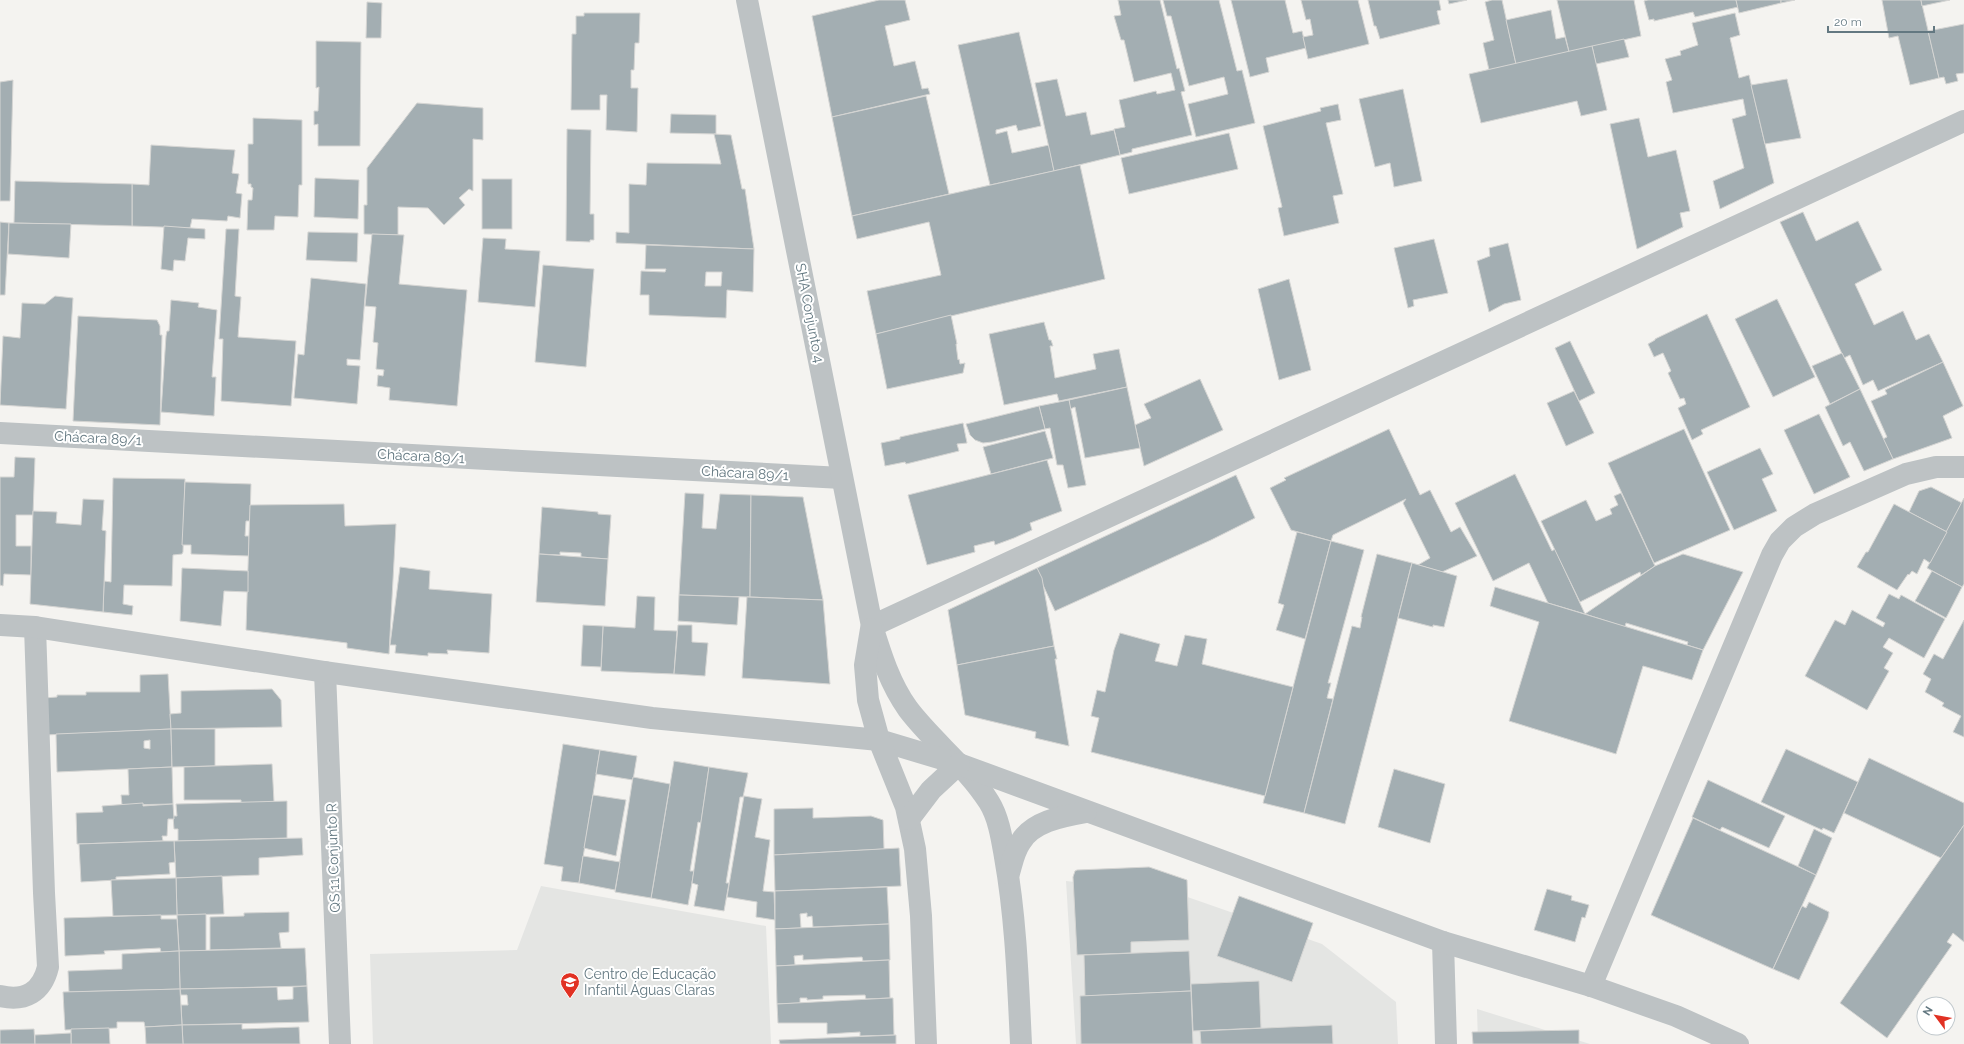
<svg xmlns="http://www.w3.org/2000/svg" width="1964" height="1044" font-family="Raleway,sans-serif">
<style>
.built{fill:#e4e5e3}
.building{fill:#a3aeb2;stroke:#d5d5d3;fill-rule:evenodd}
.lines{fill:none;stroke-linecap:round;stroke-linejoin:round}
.minor{stroke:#bdc2c4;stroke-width:22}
.tertiary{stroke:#bdc2c4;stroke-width:22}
.labels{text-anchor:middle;stroke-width:4;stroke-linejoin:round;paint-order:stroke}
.street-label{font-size:14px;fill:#637881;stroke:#fff}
.poi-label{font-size:14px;fill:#637881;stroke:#fff;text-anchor:start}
</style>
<rect width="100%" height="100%" fill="#f4f3f0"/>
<g class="built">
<polygon points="1066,881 1176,893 1322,944 1396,1002 1398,1044 1076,1044"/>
<polygon points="541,886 766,926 771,1044 373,1044 370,954 517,950"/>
<polygon points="1477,1009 1590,1044 1478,1044"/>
</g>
<g class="building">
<polygon points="879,0 905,0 910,20 885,26 894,66 915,61 922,89 928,88 930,94 832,117 812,16"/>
<polygon points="1118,0 1160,0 1177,69 1179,68 1185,91 1181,92 1192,135 1132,149 1132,152 1120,155 1114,129 1125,127 1119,100 1156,91 1157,94 1175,90 1171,73 1134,82 1124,40 1121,40 1114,16 1121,15"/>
<polygon points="1163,0 1219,0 1237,71 1242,70 1255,123 1196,137 1188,104 1228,94 1224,77 1189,86 1171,16 1167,16"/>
<polygon points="1231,0 1285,0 1293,33 1302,31 1306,48 1266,58 1269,72 1250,77"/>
<polygon points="1301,0 1358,0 1369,44 1308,59 1303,37 1313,35 1310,19 1306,20"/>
<polygon points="1368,0 1439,0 1441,10 1437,11 1440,24 1380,39 1376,26 1374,26"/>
<polygon points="1448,0 1467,0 1449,4"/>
<polygon points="1492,0 1502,0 1516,64 1489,70 1483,43 1494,40 1485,2"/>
<polygon points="1557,0 1634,0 1641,36 1569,52"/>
<polygon points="1648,0 1736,0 1738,7 1695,17 1693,12 1654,21 1654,19 1649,20 1644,1"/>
<polygon points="1736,0 1781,0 1781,3 1739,13"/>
<polygon points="1781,0 1795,0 1781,3"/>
<polygon points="1882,0 1921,0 1939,78 1910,85 1898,36 1889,38"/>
<polygon points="1921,0 1950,0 1922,6"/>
<polygon points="367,2 382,3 381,38 366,38"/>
<polygon points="1551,10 1556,39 1565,37 1569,52 1516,64 1506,20"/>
<polygon points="584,13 640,13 639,43 635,43 634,70 631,70 631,88 638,88 637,132 606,130 607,95 600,95 600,110 571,110 572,34 576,34 576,16 584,16"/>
<polygon points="1735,13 1740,35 1730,38 1739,78 1749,75 1774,183 1720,209 1713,181 1744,168 1732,119 1746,115 1743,99 1673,113 1666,82 1672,80 1665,59 1681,55 1680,51 1698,45 1692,23"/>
<polygon points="1964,24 1964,73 1956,74 1958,81 1946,84 1944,77 1939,78 1928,31"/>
<polygon points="1019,32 1041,126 1018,131 1016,125 996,130 996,134 1007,131 1012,153 1049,145 1054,171 990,185 958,45"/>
<polygon points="1624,39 1629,57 1596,64 1592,46"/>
<polygon points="316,41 361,42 360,146 318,146 318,124 314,125 314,111 318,111 319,87 316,88"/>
<polygon points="1592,46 1607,110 1581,116 1577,101 1481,123 1469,74"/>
<polygon points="1057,79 1066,116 1086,112 1091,135 1114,130 1120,155 1054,171 1035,83"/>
<polygon points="1787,79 1801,138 1765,144 1751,85"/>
<polygon points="13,80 10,201 0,201 0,82"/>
<polygon points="1403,89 1422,181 1394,187 1390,163 1375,167 1359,99"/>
<polygon points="926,96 949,194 852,216 832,117"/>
<polygon points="417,103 483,108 483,140 473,139 473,191 469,189 459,198 465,205 444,225 428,208 398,207 398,235 364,234 364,205 367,205 367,168"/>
<polygon points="1338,104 1341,120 1326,123 1343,194 1333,196 1339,223 1284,236 1278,208 1282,207 1263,126 1321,111 1320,108"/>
<polygon points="671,114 716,115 716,134 670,133"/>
<polygon points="253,118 302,120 302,185 299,185 298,217 275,216 274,230 247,230 248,200 252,200 253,188 251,187 251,184 248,184 248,144 253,144"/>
<polygon points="1639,118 1648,157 1676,150 1690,211 1680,213 1683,227 1637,249 1610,124"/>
<polygon points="567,129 591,130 590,214 594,214 594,240 590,240 590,242 566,241"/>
<polygon points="1229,133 1238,169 1129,194 1121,158"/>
<polygon points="714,134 731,135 742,189 745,189 754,249 616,243 616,232 629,233 629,184 646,185 647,163 721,164"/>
<polygon points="151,145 235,150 232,173 239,174 236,193 242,194 240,218 228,216 227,221 192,219 190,228 132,226 132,184 149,185"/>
<polygon points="1080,165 1105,279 876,334 867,291 941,275 929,222 857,239 852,216"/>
<polygon points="315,178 359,180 358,219 314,217"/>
<rect x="482" y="179" width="30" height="50"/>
<polygon points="15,181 132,184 132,226 14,223"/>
<polygon points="1803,212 1816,241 1858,221 1882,270 1855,284 1874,325 1903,311 1916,340 1929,334 1943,362 1878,391 1873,380 1863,385 1850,355 1844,358 1780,222"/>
<polygon points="0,222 9,223 5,295 0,295"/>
<polygon points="9,223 71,224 69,258 8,254"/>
<polygon points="164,226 205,229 205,239 188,238 185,261 174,260 173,271 161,269"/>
<polygon points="226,229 239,229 235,296 241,297 238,337 296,341 291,406 221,401 223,339 219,339"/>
<polygon points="308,232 358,233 357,262 306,260"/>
<polygon points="372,234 404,235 399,284 467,290 457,406 389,400 390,388 377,386 378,375 383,376 384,370 376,369 378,343 373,342 376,307 365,306"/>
<polygon points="483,238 506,239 505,249 540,251 535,307 478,302"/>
<polygon points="1434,239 1448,293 1413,300 1414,306 1408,308 1394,248"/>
<polygon points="1508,243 1521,300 1504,304 1489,312 1477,261 1490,256 1489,248"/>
<path d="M646,245L754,249L753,292L727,290L726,318L649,315V295H640L641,271L665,272L666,269H645ZM706,272H722L721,286H705Z"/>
<polygon points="543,265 594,269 586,367 535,362"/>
<polygon points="311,278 366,284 360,360 347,359 347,365 360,366 357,404 294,398 298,354 304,355"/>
<polygon points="1289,279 1311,370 1279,380 1258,289"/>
<polygon points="55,296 73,298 66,409 0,405 3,336 20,338 22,303 45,304"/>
<polygon points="1777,299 1815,377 1773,397 1735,319"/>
<polygon points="171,300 199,303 198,307 217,310 212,377 216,377 214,416 161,412 166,336 167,331 169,331"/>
<polygon points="1707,314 1750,407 1701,430 1703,434 1692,440 1678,408 1686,404 1684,398 1680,399 1668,373 1671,371 1663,353 1654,357 1648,344 1655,340 1655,339"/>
<polygon points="951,315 957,344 956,344 958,360 959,359 960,364 965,363 963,373 887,389 876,334"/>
<polygon points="78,316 157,320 160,326 160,335 162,335 160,425 73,421"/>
<polygon points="1044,322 1049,340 1051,340 1053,346 1050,346 1055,378 1096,369 1093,354 1119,349 1127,387 1059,401 1057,394 1004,405 989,334"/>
<polygon points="1570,341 1595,393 1579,401 1555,348"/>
<polygon points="1842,353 1860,389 1830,404 1812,366"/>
<polygon points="1943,362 1963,406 1943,416 1952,438 1893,459 1883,439 1887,437 1871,401 1887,394 1885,390"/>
<polygon points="1200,379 1223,430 1144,466 1135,425 1151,418 1144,404"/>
<polygon points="1127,387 1140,448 1085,458 1075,407 1070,409 1069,400"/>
<polygon points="1860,389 1893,459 1864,471 1850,442 1843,446 1825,407"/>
<polygon points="1574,391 1594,433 1566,446 1547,403"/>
<polygon points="1069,400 1086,485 1068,488 1063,465 1057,465 1050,428 1045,429 1039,406"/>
<polygon points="1039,406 1045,429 992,442 983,443 975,440 970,435 966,424"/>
<polygon points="1819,414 1850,477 1814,494 1784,430"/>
<polygon points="963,423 967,443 957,444 959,451 906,464 905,462 885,466 881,443 900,439 900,437"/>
<polygon points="1389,429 1420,495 1430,490 1451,532 1460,527 1477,556 1442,572 1418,565 1430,558 1403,503 1406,499 1333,535 1331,541 1291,530 1270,488 1286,480 1284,478"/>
<polygon points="1684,429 1730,530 1654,563 1608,463"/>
<polygon points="1045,431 1053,458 991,474 983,447"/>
<polygon points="1760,448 1773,474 1762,479 1777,511 1734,530 1707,472"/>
<polygon points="15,457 35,458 33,515 16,515 16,546 31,546 31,575 4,574 3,586 0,585 0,477 14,477"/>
<polygon points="1047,460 1062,511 1030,523 1032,530 1014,538 995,545 994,541 974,546 975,552 927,565 908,495"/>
<polygon points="1515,474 1552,551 1555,549 1585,614 1548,603 1529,563 1493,581 1455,503"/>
<polygon points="1236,475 1255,518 1211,540 1055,611 1043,585 1037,568"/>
<polygon points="113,478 185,479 183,552 182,554 173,555 172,586 124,585 123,604 133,606 132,615 103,612 104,581 111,582"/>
<polygon points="185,482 251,484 250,521 246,521 245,536 249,536 249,556 191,554 191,545 182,545"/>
<polygon points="1931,487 1962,503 1947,532 1909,512 1919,491"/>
<polygon points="685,493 704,494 702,528 716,529 720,494 751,495 750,597 679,595"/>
<polygon points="1621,493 1655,566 1641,575 1640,572 1580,602 1541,521 1586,500 1596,521 1612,514 1610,509 1618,505 1614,496"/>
<polygon points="751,495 803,497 823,600 750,597"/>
<polygon points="1964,498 1964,584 1962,587 1927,568"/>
<polygon points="83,499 104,500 102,530 106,531 103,612 30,604 33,511 57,512 56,523 81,525"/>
<polygon points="344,504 345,526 396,524 389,654 347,648 347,643 246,630 250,505"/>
<polygon points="1894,504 1947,532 1930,563 1924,559 1917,574 1912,571 1909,575 1908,574 1897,590 1857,567 1866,552 1868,552"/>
<polygon points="542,507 598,512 598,514 611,515 608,559 581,557 581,553 560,552 560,555 539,554"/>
<polygon points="1297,532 1331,541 1305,639 1276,630 1284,605 1278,603"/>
<polygon points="1331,541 1364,550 1328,683 1331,683 1327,698 1333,699 1304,813 1263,803"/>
<polygon points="539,554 608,559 605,606 536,602"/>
<polygon points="1377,554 1412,563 1345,824 1304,813 1352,626 1360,628 1362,617 1361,617"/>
<polygon points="1683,554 1743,572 1703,650 1687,645 1688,642 1626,623 1625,627 1585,614 1655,566"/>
<polygon points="1412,563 1457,576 1444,627 1433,625 1433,627 1398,618"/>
<polygon points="400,567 430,571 429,589 492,594 489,653 447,650 448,654 428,653 428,656 395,653 396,645 390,645"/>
<polygon points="182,568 248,571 248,592 224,591 221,626 180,621"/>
<polygon points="1037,568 1042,578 1054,646 957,665 948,610"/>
<polygon points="1932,571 1962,587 1946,618 1915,601"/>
<polygon points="1495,587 1703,650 1692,680 1643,666 1616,754 1509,721 1539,622 1490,606"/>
<polygon points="1889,594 1899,599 1901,595 1945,619 1924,658 1889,638 1883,647 1893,653 1884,668 1889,671 1867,710 1805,676 1835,620 1845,625 1852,610 1883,627 1885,623 1876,618"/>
<polygon points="679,595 739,597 737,625 678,621"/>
<polygon points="637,596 655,597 654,630 677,631 674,674 601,671 603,626 635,628"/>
<polygon points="747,597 823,600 830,684 742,678"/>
<polygon points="1964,620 1964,737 1953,732 1961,716 1942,706 1944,703 1925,692 1931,679 1923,674 1934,654 1943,659"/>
<polygon points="583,625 603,626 601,667 581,666"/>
<polygon points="678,625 692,625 692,642 708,643 705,676 674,674"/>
<polygon points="1120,633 1160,644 1155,661 1177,666 1185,635 1207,639 1202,664 1293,687 1265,796 1091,752 1099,718 1091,716 1097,690 1105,692 1114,650"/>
<polygon points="1054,646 1057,659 1055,659 1069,746 1035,738 1036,732 965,715 957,665"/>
<polygon points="168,674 171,729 45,735 44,698 57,697 57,695 86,695 86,692 140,692 140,675"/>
<polygon points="272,689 281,700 282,727 171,729 170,714 181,713 181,691"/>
<path d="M171,729L172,767L57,772L56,734ZM150,740V749L144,748V741Z"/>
<polygon points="171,729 215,729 215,766 172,767"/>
<polygon points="563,744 600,750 579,883 561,881 563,867 544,864"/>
<polygon points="1786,749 1858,782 1834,833 1823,828 1822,830 1761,802"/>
<polygon points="600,750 637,756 633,780 596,774"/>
<polygon points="1869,758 1964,803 1964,825 1941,858 1844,813"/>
<polygon points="674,761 709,767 701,823 698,822 690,871 694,871 688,905 651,898"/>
<polygon points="272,764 274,802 241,803 241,800 184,800 184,767"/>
<polygon points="172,767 173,804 122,805 121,795 129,795 128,769"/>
<polygon points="709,767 748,773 743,797 740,797 726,883 729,883 724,911 694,906 698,885 692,883"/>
<polygon points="1394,769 1445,784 1430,843 1378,827"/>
<polygon points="633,777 670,784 651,898 615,892"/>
<polygon points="1708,780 1785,816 1769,848 1722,827 1720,830 1692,817"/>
<polygon points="593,795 626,800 616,856 584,848"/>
<polygon points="744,796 762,799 755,837 770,840 763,891 774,892 775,920 756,917 757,902 727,897"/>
<polygon points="287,801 287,838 178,841 178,829 174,829 173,816 177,816 176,804"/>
<polygon points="143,803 143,806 173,804 174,819 168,819 167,836 162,836 163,841 77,844 76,813 103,812 102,806"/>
<polygon points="813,808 813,818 871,816 883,820 884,849 774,855 774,809"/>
<polygon points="1693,818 1816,875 1773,969 1651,915"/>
<polygon points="1964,825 1964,942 1953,933 1947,942 1952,945 1887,1038 1840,1003"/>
<polygon points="1814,829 1832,838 1816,875 1798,866"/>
<polygon points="302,838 303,855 259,858 259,875 176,878 174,841"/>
<polygon points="163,841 174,841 175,862 169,863 170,874 116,877 116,880 81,882 79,844"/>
<polygon points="899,848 901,886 775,891 774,855"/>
<polygon points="583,856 620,862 615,890 579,883"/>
<polygon points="1149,867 1187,880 1189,940 1131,942 1131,953 1077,955 1073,877 1075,871 1077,870"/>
<polygon points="222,876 224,914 177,915 176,878"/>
<polygon points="176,878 177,915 113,916 111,880"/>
<polygon points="887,887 889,924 813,927 812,916 807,917 807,913 800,914 801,928 775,929 775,891"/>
<polygon points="1547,889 1572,896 1571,900 1589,905 1585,918 1582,917 1575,942 1534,930"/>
<polygon points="1239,896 1313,923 1292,982 1217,956"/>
<polygon points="1809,902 1829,912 1828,918 1799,980 1773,969 1802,906 1806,908"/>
<polygon points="289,912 289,932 279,933 281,948 210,950 210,917 244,916 244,913"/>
<polygon points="206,914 206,951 179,951 177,915"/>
<polygon points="161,915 161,919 177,919 179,951 161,952 160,948 104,951 105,954 65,956 64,918"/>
<polygon points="889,924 890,960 863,961 862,957 803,960 803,955 794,956 795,965 776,966 775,929"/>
<polygon points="305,948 307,986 180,989 179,951"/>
<polygon points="179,951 180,989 69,992 68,971 122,969 122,954"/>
<polygon points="1189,951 1191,991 1085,996 1084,955"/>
<polygon points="889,960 890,998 866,999 865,995 823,996 823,999 807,1000 807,998 800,998 800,1003 777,1004 776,966"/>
<polygon points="1259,981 1261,1028 1193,1031 1191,984"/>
<polygon points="307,986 309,1022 182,1025 181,1005 188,1005 187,995 181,995 180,989 277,987 278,1000 293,999 293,987"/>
<polygon points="180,989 182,1025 145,1027 144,1022 117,1022 117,1028 65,1030 63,992"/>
<polygon points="1191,991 1193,1044 1081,1044 1080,996"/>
<polygon points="890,998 893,998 894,1035 860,1036 860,1032 827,1034 827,1023 778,1023 777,1004"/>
<polygon points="242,1024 242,1029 299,1027 300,1044 183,1044 182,1025"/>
<polygon points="182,1025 183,1044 146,1044 145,1027"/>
<polygon points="1332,1025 1333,1044 1201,1044 1200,1031"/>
<polygon points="109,1028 110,1044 71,1044 71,1029"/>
<polygon points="34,1029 35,1044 0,1044 0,1030"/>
<polygon points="1579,1030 1579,1044 1473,1044 1472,1032"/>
<polygon points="71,1033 71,1044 35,1044 35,1035"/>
<polygon points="896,1035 896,1044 780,1044 779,1040"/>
</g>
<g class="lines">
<g class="minor">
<polyline points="0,433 842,478"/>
<polyline points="872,626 1964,121"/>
<polyline points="325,672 340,1044"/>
<polyline points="1443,942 1446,1044"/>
<polyline points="1591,986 1772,555 1780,541 1794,527 1815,514 1906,474 1936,467 1964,467"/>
<path d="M0,996C25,1002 42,992 48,967L44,893L35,627"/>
</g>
<g class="tertiary">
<path d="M747,0L872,626C881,655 890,684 908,709C933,742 967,767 989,802C999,818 1002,840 1005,857C1016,919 1018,982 1021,1044"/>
<polyline points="0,625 35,627 325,672 652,718 879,740 959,764 1443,942 1591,986 1676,1016 1738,1044"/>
<polyline points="871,629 865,665 868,700 879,740 906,807 915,849 921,916 926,1044"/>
<polyline points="909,819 931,790 959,764"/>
<path d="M1009,873C1012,863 1014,852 1020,843C1032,821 1064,816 1086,812"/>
</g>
</g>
<defs>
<symbol id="school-pin" viewBox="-11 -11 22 30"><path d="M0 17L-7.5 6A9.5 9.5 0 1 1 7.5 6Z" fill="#e13123" stroke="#fff"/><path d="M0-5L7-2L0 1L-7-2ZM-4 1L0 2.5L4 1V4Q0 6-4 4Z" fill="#fff"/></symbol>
</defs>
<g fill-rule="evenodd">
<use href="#school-pin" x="559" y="971" width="22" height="30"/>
</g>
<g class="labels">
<g class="street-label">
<text transform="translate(810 313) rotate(79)" y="5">SHA Conjunto 4</text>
<text transform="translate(98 438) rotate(3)" y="5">Chácara 89/1</text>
<text transform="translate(421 456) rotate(3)" y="5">Chácara 89/1</text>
<text transform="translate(745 473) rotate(3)" y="5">Chácara 89/1</text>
<text transform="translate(333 858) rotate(-92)" y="5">QS 11 Conjunto R</text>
</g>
<g class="poi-label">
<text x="584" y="979">Centro de Educação<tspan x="584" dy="16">Infantil Águas Claras</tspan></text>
</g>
</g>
<g transform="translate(1936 1016) rotate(302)"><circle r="19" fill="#ffffff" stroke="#c1c9cd"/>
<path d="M0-3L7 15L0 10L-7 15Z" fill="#e13123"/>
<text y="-6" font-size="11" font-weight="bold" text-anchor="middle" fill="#637881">N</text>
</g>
<path d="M1828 26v6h106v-6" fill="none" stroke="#637881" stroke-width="2"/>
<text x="1834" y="26" font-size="12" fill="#637881" stroke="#ffffff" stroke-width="3" paint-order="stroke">20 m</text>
</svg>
